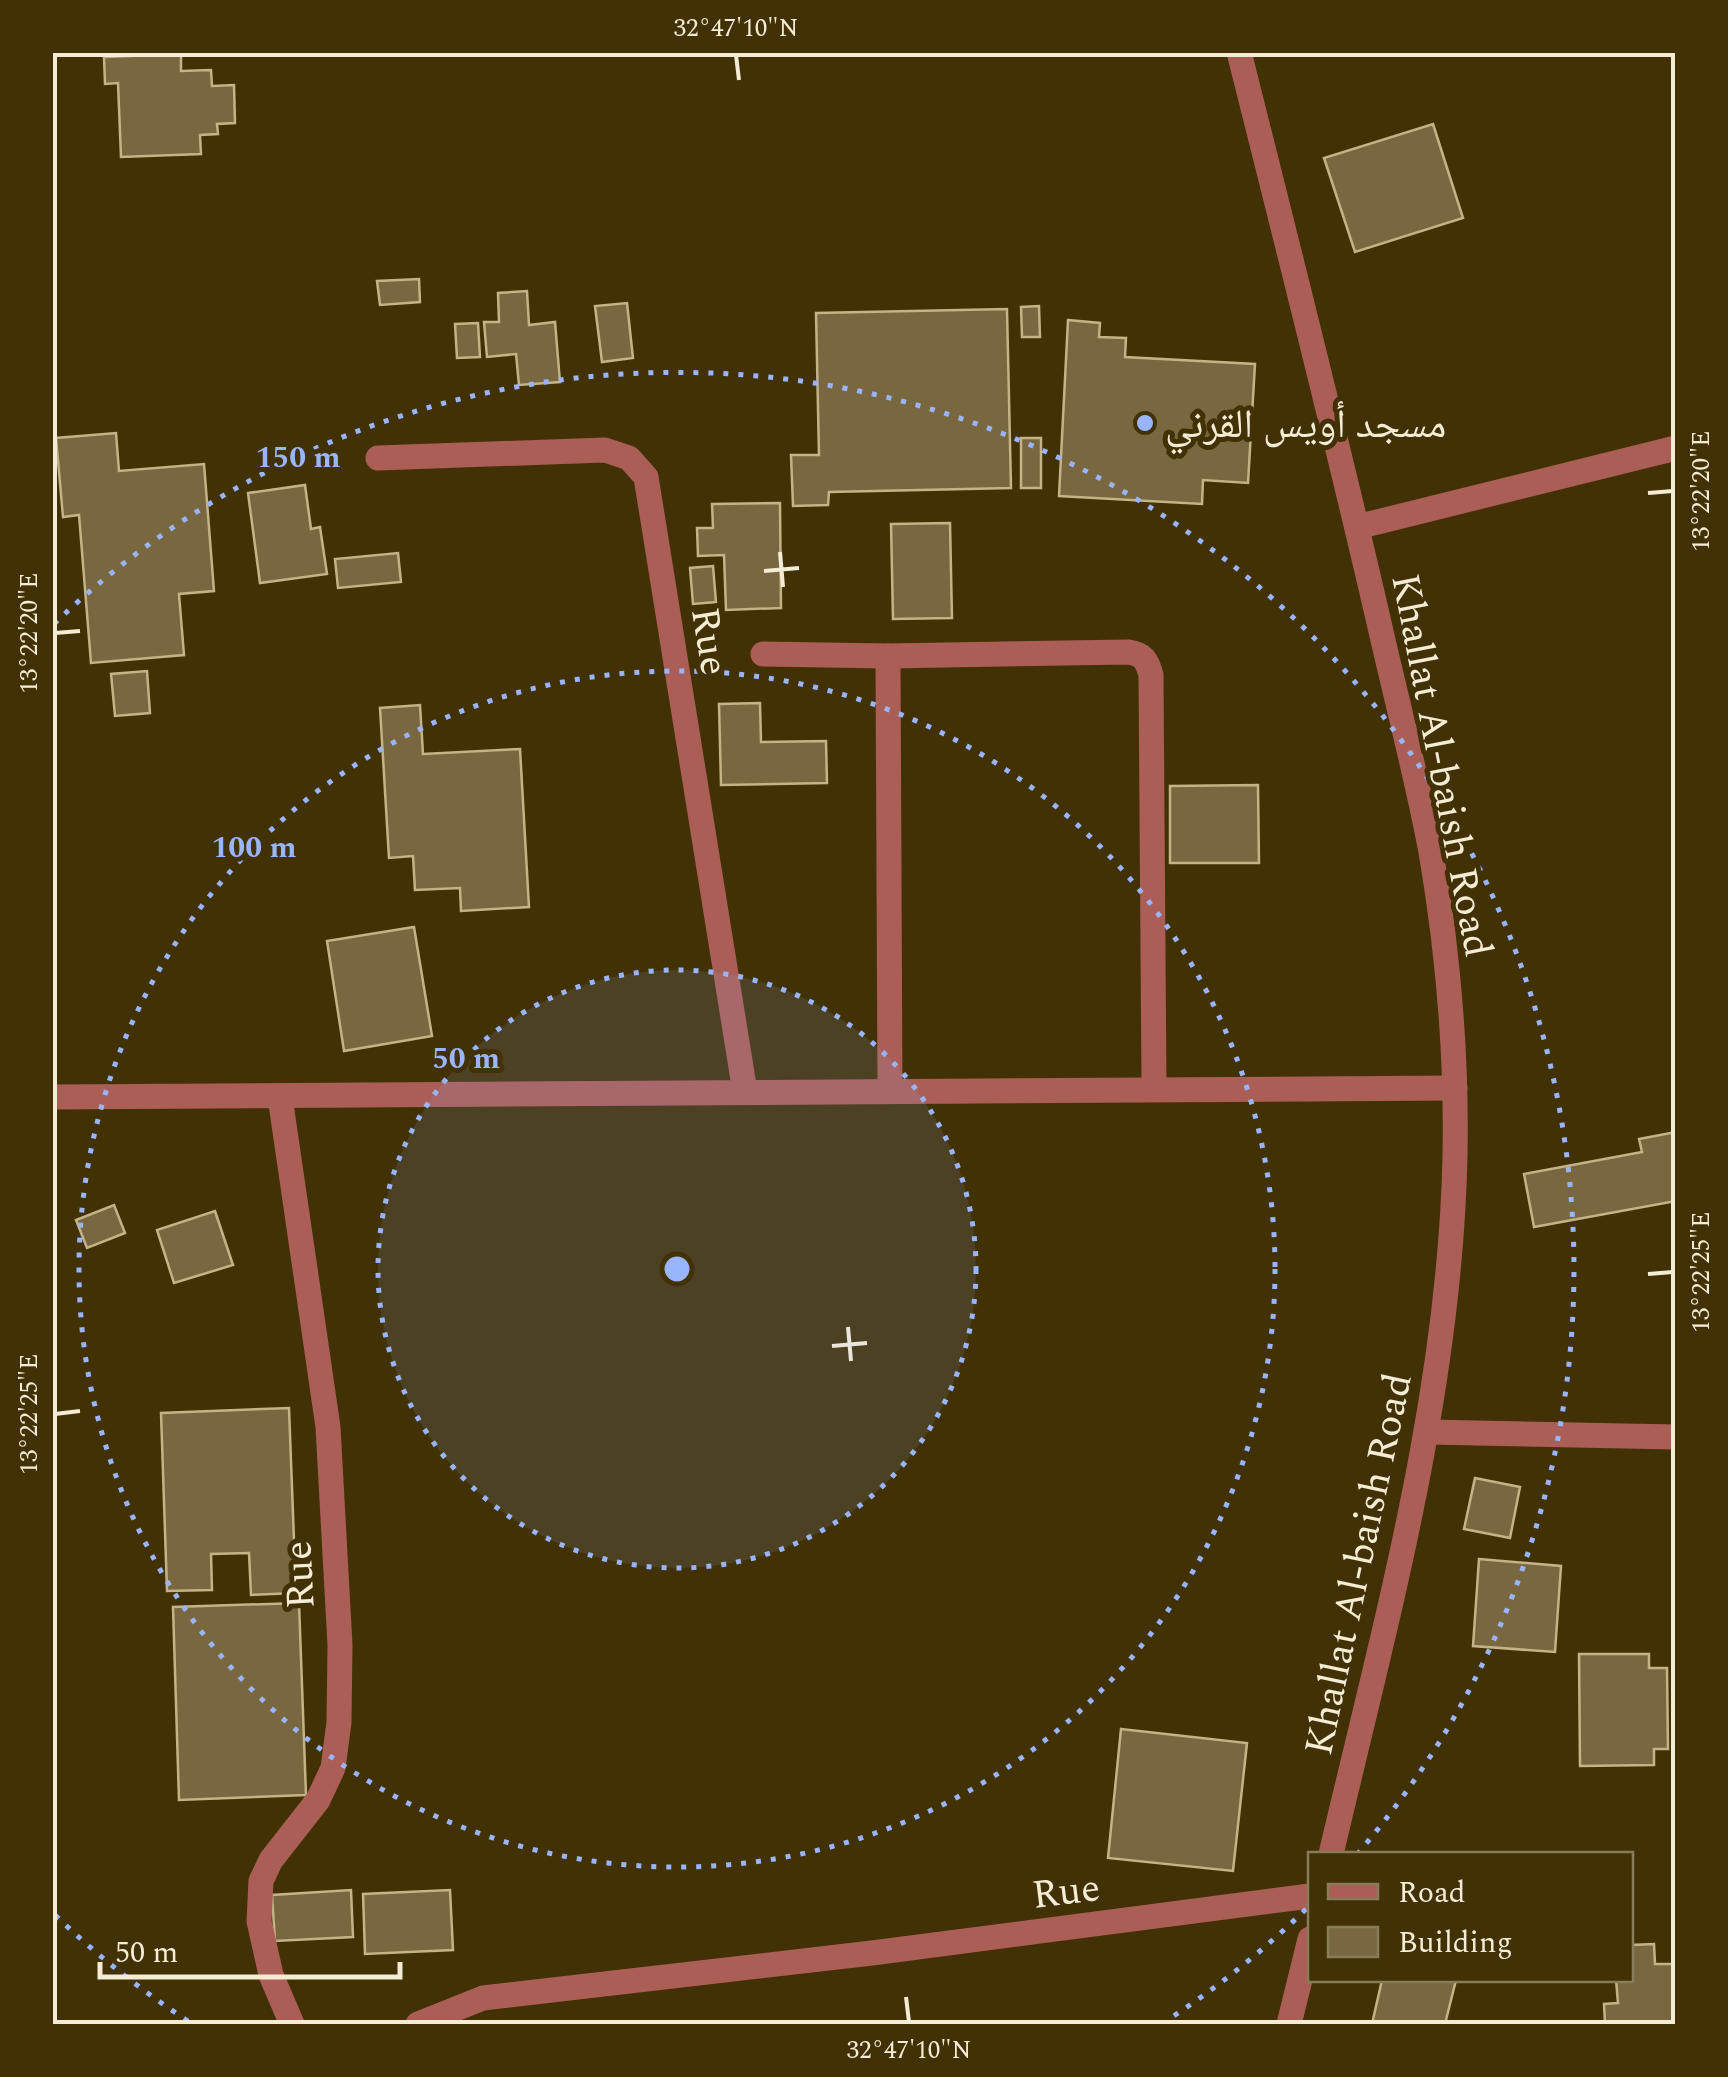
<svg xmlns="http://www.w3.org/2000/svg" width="1728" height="2077" font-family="Spectral,'Noto Naskh Arabic',serif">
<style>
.building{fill:#79683f;stroke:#c5b287;stroke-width:2.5}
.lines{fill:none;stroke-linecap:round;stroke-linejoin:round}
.minor{stroke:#aa5e55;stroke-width:25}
.ticks{fill:none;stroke:#f6ecd6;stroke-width:4}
.ring{fill:none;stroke:#99b5fd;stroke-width:5;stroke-dasharray:5 10}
.poi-dot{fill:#99b5fd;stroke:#413105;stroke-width:4}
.labels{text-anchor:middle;stroke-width:10;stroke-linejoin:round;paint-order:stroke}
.poi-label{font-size:40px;fill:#f6ecd6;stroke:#413105;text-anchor:start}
.street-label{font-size:40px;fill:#f6ecd6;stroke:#413105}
.centre{fill:#99b5fd;stroke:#413105;stroke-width:5}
.ring-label{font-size:30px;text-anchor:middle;font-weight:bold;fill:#99b5fd;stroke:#413105;stroke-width:10;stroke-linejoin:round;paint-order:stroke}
.neatline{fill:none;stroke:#f6ecd6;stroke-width:4}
.ticks-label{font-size:25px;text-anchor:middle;fill:#f6ecd6}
</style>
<rect width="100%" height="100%" fill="#413105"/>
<g class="building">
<polygon points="181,54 181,71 211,70 212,86 234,85 235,123 217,124 218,134 200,135 201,154 121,157 118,83 105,84 104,57"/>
<polygon points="1433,124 1463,218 1355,252 1324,158"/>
<polygon points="419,279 420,302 380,305 377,281"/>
<polygon points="527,291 529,325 555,322 560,382 519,385 516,354 487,357 484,322 499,322 498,293"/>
<polygon points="627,303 633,358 602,362 595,306"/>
<polygon points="1039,306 1040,337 1022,337 1021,307"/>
<polygon points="1007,309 1011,488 829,492 828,505 793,506 791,455 819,455 816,313"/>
<polygon points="1068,320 1100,323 1099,337 1126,338 1125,357 1255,364 1248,483 1203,480 1202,504 1059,496"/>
<polygon points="478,323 480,357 457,358 455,324"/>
<polygon points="116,433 119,471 204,464 214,591 179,594 184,655 91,663 79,515 63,517 56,438"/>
<rect x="1021" y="438" width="20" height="50"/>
<polygon points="305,485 311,529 320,527 327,574 260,583 248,493"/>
<polygon points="780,503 781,608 726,610 724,555 698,556 697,528 713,528 712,504"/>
<polygon points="950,523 952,618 893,619 891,524"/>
<polygon points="398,553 401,582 338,588 335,559"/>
<polygon points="713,566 716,602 693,604 690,568"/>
<polygon points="147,671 150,713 115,716 111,674"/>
<polygon points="760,703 761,742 826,741 827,783 721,785 719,704"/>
<polygon points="420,705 423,754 520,749 529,907 461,911 460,888 415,890 413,856 389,858 380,708"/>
<polygon points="1258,785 1259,863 1170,863 1170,786"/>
<polygon points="414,927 432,1036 344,1051 327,941"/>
<polygon points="1676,1132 1676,1201 1534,1227 1524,1174 1642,1152 1639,1139"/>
<polygon points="114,1205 125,1233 87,1248 76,1220"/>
<polygon points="215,1211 233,1265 174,1283 157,1230"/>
<polygon points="289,1408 296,1593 251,1595 249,1553 211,1554 212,1590 167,1591 161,1413"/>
<polygon points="1475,1478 1520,1487 1510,1538 1464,1529"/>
<polygon points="1479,1559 1561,1566 1555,1652 1473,1646"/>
<polygon points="299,1603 306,1795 179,1800 173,1607"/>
<polygon points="1579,1654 1649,1654 1649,1668 1667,1668 1668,1749 1654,1749 1654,1765 1580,1766"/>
<polygon points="1121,1729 1247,1743 1233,1871 1108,1858"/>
<polygon points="351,1890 353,1937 275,1941 272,1895"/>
<polygon points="450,1890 453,1950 365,1954 363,1894"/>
<polygon points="1654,1944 1655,1964 1676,1964 1676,2024 1605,2024 1604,2004 1618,2003 1616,1980 1603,1980 1630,1980 1630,1945"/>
<polygon points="1382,1980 1456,1980 1445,2024 1372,2024"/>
</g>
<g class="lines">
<g class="minor">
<path d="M1239,52C1287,244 1336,435 1380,627C1397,702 1417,777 1431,852C1448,952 1457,1054 1455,1156C1450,1394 1385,1624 1331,1854"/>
<polyline points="378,458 605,450 629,458 646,477 745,1092"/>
<polyline points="1357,527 1676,448"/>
<path d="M763,654L888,656L1128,652C1143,654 1147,660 1151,675L1154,1087"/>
<polyline points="888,656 890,1091"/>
<polyline points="52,1097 1455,1088"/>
<polyline points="280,1097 328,1427 340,1645 339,1722 333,1768 318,1800 271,1860 261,1881 259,1921 271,1975 292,2024"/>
<polyline points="1428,1432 1676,1437"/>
<polyline points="418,2024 483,1998 872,1953 1310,1896"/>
<polyline points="1289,2024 1310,1939"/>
</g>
</g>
<path class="ticks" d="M736,55L739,80M1648,493L1673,491M780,552L783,587M764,571L799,568M55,633L80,631M1648,1274L1673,1272M848,1327L851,1361M832,1346L867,1343M55,1414L80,1411M906,1997L909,2022"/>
<circle cx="677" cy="1269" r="299" fill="#99b5fd" fill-opacity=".12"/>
<g class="ring">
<circle cx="677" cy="1269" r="299"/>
<circle cx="677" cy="1269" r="598"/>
<path d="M1306 1909A897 897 0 0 1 1166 2021M188 2021A897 897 0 0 1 54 1914M54 624A897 897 0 0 1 1359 1852"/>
</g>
<circle class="poi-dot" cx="1145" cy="423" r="10"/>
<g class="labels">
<g class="poi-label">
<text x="1165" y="437">مسجد أويس القرني</text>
</g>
<g class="street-label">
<text transform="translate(711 641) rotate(81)" y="14">Rue</text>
<text transform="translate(1443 765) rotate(79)" y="14">Khallat Al-baish Road</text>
<text transform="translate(1357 1564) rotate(-78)" y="14">Khallat Al-baish Road</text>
<text transform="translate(298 1575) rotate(-93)" y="14">Rue</text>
<text transform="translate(1066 1890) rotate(-7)" y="14">Rue</text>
</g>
</g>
<circle cx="677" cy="1269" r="15" class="centre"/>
<g class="ring-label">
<text x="298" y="467">150 m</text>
<text x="254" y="857">100 m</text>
<text x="466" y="1068">50 m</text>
</g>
<rect width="1728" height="2077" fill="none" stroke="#413105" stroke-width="110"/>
<rect x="1308" y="1852" width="325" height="130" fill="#413105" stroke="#897c59" stroke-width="2.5"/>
<rect x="1328" y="1884" width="50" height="15" fill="#aa5e55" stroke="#897c59" stroke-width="2.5"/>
<text x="1398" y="1902" font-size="30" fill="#f6ecd6">Road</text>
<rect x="1328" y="1927" width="50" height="30" fill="#79683f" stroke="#897c59" stroke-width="2.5"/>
<text x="1398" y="1952" font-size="30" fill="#f6ecd6">Building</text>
<path d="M100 1962v15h300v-15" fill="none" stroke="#f6ecd6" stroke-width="5"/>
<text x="115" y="1962" font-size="30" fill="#f6ecd6" stroke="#413105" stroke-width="8" paint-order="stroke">50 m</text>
<rect x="55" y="55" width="1618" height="1967" class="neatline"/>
<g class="ticks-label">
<text x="736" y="36">32°47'10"N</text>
<text transform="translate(1700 491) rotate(-90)" y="9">13°22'20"E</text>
<text transform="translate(28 633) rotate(-90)" y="9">13°22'20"E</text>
<text transform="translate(1700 1272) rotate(-90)" y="9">13°22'25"E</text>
<text transform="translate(28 1414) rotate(-90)" y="9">13°22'25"E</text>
<text x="909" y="2058">32°47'10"N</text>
</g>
</svg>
